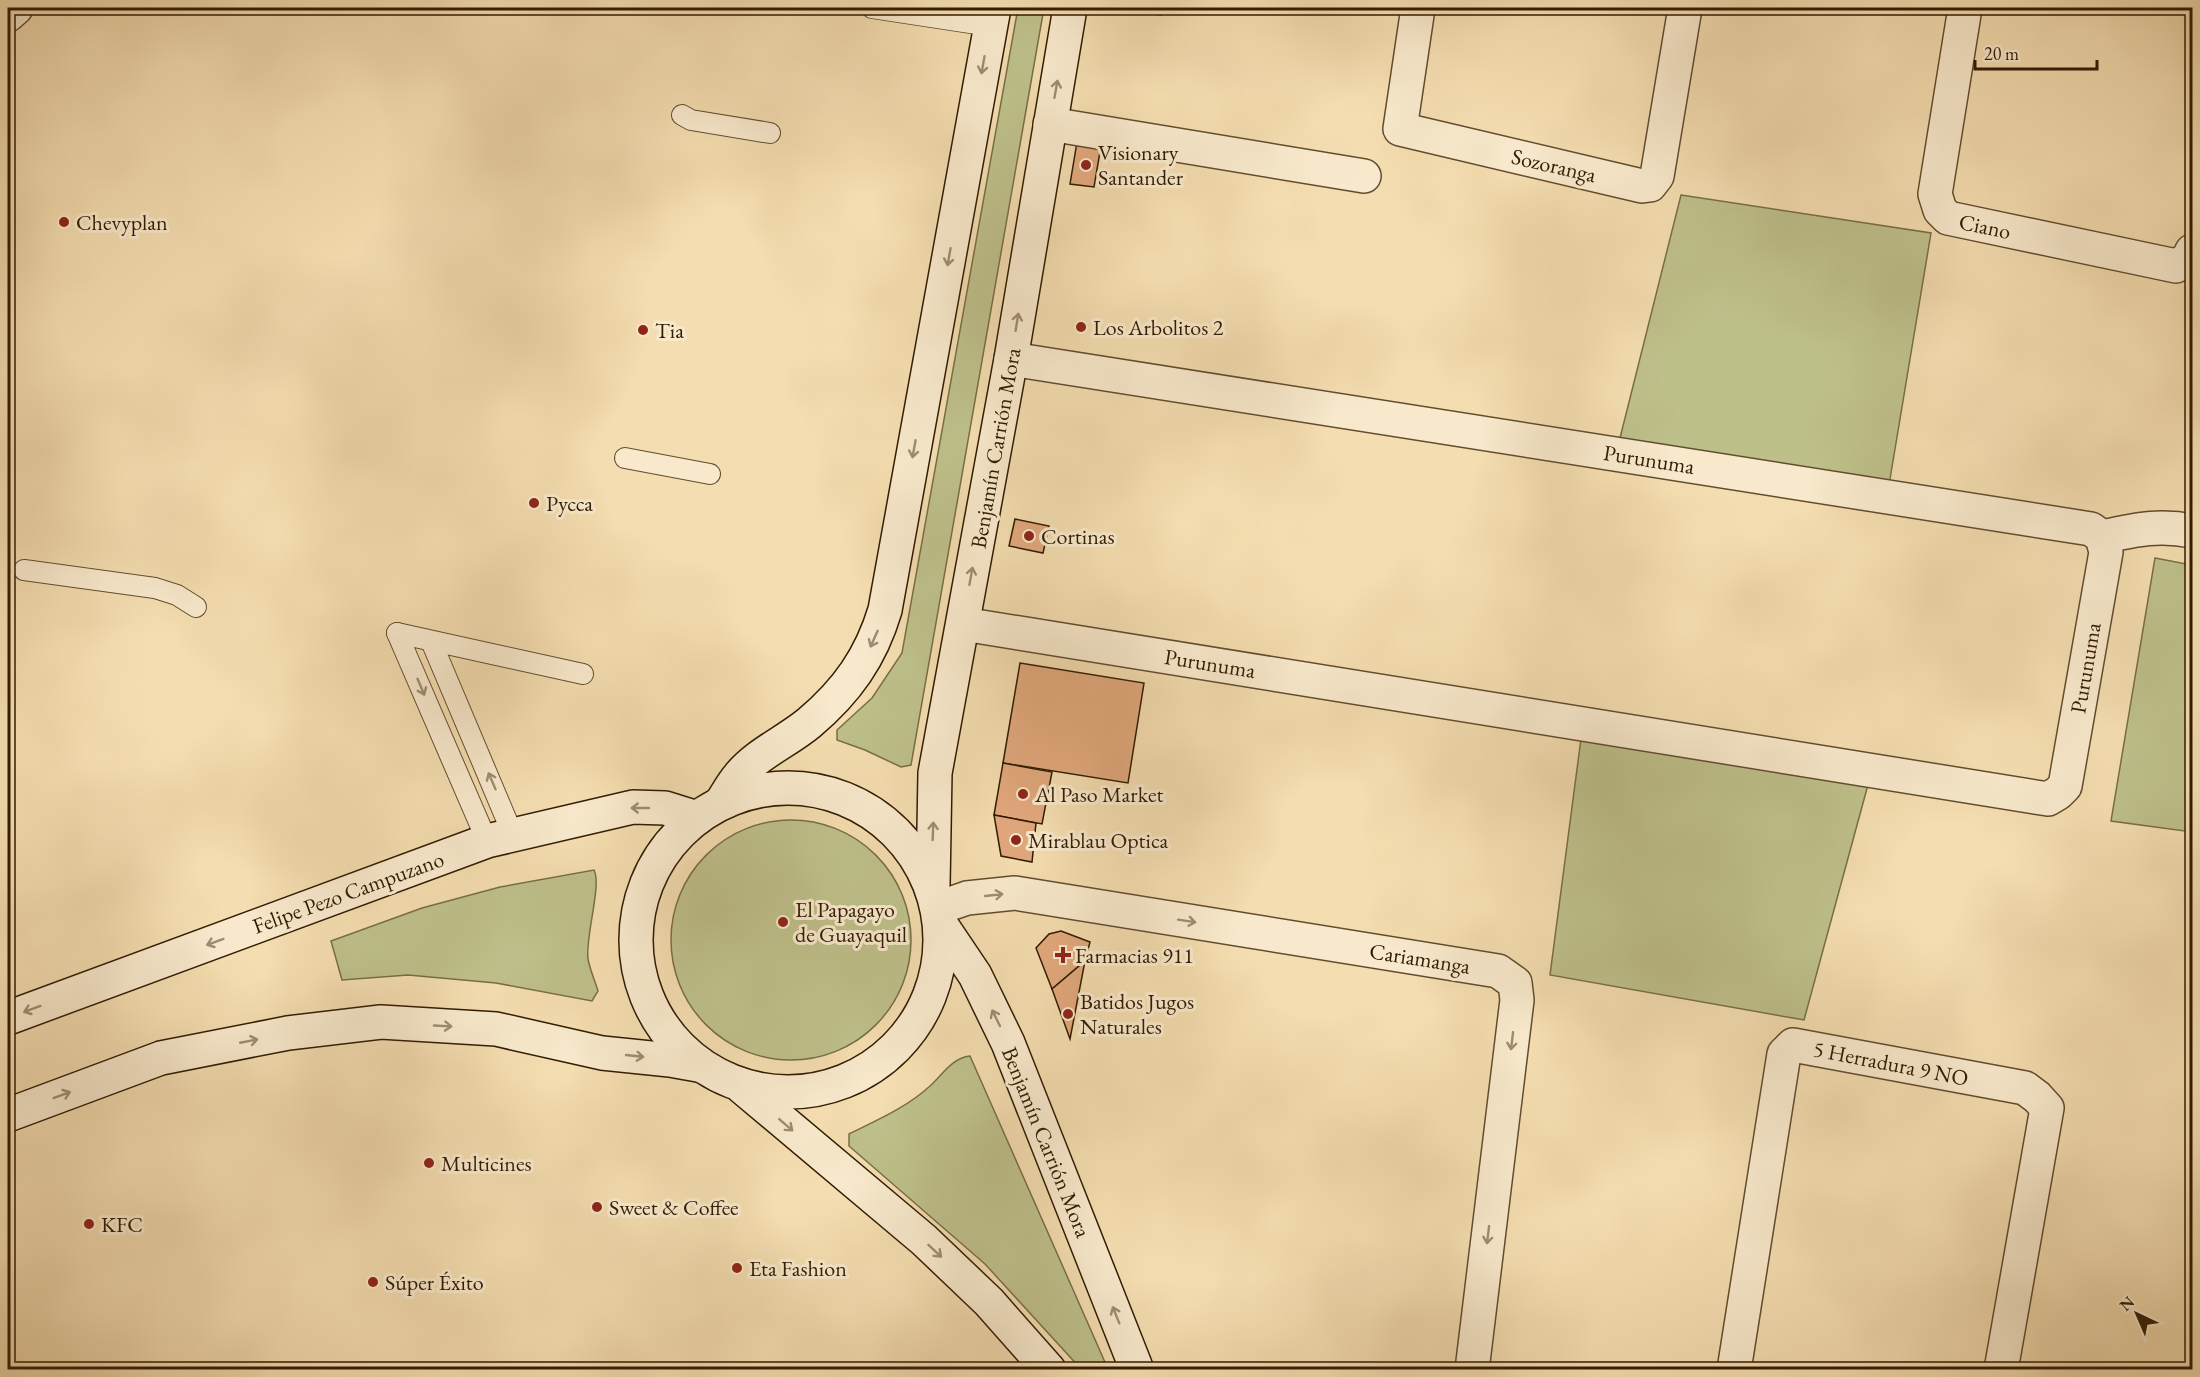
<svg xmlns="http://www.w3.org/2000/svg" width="2200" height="1377" font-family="'EB Garamond',serif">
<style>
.green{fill:#bec08a;stroke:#786e46;stroke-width:1.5}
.building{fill:#e2a87d;stroke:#311b02;stroke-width:1.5}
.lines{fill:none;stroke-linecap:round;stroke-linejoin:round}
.service-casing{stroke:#624c2e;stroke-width:22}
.minor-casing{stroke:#624c2e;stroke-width:36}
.secondary-casing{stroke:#311b02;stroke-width:36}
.service{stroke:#f8e9cc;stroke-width:20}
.minor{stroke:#f8e9cc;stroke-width:33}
.secondary{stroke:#f8e9cc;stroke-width:33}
.oneway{stroke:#9e8c71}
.poi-dot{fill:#8f2418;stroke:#f8e9cc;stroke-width:2}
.labels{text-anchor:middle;stroke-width:6;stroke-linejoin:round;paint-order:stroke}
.poi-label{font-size:22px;fill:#311b02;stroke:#f8e9cc;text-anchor:start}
.street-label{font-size:22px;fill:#311b02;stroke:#f8e9cc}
</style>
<rect width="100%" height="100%" fill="#f4ddb0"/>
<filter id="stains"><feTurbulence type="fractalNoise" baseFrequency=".00333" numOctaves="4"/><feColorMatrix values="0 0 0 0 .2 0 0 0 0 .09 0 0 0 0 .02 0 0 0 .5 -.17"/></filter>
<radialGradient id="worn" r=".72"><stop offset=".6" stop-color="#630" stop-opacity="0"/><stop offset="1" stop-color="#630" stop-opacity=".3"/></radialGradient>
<g class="green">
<polygon points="1018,8 1044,8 911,765 901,767 865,750 837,740 837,730 872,698 902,653"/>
<polygon points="1681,195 1931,233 1888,491 1618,446"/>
<polygon points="2155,558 2192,565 2192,832 2111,821"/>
<polygon points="1582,731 1869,781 1804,1020 1550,975"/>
<circle cx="791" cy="940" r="120"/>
<path d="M594,870C602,885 585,937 588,959C590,970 595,981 598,991L592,1001L496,983L408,975L342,980L331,941L422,908L500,887Z"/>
<path d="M970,1056L1108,1369H1081L985,1264L849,1146V1134C877,1120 906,1108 930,1086C943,1074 952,1058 970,1056Z"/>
</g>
<g class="building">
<polygon points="1117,8 1162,8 1161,15"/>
<polygon points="1077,142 1101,146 1094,187 1070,184"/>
<polygon points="1015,519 1049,526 1043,553 1009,546"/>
<polygon points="1020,663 1144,683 1128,783 1003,763"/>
<polygon points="1003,763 1052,772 1042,824 994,815"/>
<polygon points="994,815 1036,823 1032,862 1001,856"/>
<polygon points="1061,931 1090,942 1085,961 1052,989 1036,948 1049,934"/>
<polygon points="1085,961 1070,1039 1052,989"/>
</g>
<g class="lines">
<defs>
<g id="service">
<polyline points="872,8 990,26"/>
<polyline points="682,115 691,120 770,133"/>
<polyline points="625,458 710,474"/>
<polyline points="24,570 155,588 177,595 196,607"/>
<polyline points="397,633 487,841"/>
<polyline points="397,633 583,674"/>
<polyline points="431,641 513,835"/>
</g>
<g id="minor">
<polyline points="1418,8 1400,129 1642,186 1650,185 1657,176 1685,8"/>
<polyline points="1965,8 1935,194 1940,210 1948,218 2176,266 2188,259 2192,251"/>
<polyline points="8,15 16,8"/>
<polyline points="1050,124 1364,176"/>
<path d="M2102,537C2134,530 2159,524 2192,531"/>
<polyline points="963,624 2048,799 2058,793 2065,786 2106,552 2102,537 2091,529 1011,359"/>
<polyline points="938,908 967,898 1015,893 1498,971 1515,983 1517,1000 1472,1370"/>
<polyline points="1734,1370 1784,1054 1793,1045 2025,1088 2037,1097 2047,1108 2001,1370"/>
</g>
<g id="secondary">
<circle cx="788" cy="940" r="152"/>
<path d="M721,803C727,794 732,784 739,776C758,753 786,742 809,723C847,691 871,657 885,610L994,8"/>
<polyline points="933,885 935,773 1011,359 1070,8"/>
<polyline points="940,923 975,975 1008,1043 1137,1370"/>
<polyline points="8,1018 487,841 633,807 665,808 697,818"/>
<polyline points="742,1087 924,1240 989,1302 1049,1370"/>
<polyline points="8,1115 161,1058 288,1033 381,1022 496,1029 602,1053 670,1060 698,1065"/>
</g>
</defs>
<use href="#service" class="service-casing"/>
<use href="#minor" class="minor-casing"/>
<use href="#secondary" class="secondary-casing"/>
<use href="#service" class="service"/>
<use href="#minor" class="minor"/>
<use href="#secondary" class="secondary"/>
</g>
<defs><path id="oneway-shaft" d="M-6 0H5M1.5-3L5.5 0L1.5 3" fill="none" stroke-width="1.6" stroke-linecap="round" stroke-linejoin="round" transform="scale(1.5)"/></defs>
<g class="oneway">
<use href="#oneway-shaft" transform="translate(983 65) rotate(100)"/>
<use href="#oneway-shaft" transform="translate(1056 89) rotate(-80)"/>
<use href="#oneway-shaft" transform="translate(949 257) rotate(100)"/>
<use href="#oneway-shaft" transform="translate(1017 322) rotate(-81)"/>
<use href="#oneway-shaft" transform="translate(914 449) rotate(100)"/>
<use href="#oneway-shaft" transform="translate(971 576) rotate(-80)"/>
<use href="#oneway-shaft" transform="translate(874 639) rotate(114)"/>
<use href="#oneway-shaft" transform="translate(421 687) rotate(67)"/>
<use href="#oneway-shaft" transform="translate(492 781) rotate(-113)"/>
<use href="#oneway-shaft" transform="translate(640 808) rotate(180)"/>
<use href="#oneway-shaft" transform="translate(933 831) rotate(-88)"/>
<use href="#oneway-shaft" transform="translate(994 895) rotate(-6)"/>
<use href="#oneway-shaft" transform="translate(1187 921) rotate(9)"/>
<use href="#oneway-shaft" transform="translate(215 942) rotate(160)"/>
<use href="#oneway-shaft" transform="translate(32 1009) rotate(160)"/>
<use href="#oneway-shaft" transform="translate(996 1018) rotate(-116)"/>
<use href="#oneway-shaft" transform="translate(443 1026) rotate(3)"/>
<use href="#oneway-shaft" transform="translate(249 1041) rotate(-11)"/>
<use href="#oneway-shaft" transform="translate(1512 1041) rotate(97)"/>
<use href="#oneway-shaft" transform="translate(635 1056) rotate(6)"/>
<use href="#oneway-shaft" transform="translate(62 1095) rotate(-20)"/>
<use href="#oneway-shaft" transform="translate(786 1125) rotate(41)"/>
<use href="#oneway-shaft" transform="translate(1488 1235) rotate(97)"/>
<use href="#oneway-shaft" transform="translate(935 1251) rotate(43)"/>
<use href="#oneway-shaft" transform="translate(1116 1315) rotate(-112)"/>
</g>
<g class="poi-dot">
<circle cx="1086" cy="165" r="6"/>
<circle cx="64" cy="222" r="6"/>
<circle cx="1081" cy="327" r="6"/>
<circle cx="643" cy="330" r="6"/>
<circle cx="534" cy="503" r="6"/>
<circle cx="1029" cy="536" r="6"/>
<circle cx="1023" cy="794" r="6"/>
<circle cx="1016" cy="840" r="6"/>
<circle cx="783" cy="922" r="6"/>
<path d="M1060 946h6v6h6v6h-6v6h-6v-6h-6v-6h6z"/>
<circle cx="1068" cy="1014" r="6"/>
<circle cx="429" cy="1163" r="6"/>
<circle cx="597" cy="1207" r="6"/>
<circle cx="89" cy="1224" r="6"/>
<circle cx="737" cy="1268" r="6"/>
<circle cx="373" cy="1282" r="6"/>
</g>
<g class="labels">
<g class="poi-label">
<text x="1098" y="160">Visionary<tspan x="1098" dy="25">Santander</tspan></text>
<text x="76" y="230">Chevyplan</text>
<text x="1093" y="335">Los Arbolitos 2</text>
<text x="655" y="338">Tia</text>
<text x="546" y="511">Pycca</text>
<text x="1041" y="544">Cortinas</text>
<text x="1035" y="802">Al Paso Market</text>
<text x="1028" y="848">Mirablau Optica</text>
<text x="795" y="917">El Papagayo<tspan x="795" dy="25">de Guayaquil</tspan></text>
<text x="1075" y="963">Farmacias 911</text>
<text x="1080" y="1009">Batidos Jugos<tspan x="1080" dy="25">Naturales</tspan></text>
<text x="441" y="1171">Multicines</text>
<text x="609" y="1215">Sweet &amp; Coffee</text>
<text x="101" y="1232">KFC</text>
<text x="749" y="1276">Eta Fashion</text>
<text x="385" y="1290">Súper Éxito</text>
</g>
<g class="street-label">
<text transform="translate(1554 165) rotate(13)" y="8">Sozoranga</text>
<text transform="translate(1985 226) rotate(12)" y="8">Ciano</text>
<text transform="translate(995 448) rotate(-80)" y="8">Benjamín Carrión Mora</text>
<text transform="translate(1649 459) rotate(9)" y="8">Purunuma</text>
<text transform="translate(1210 663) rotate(9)" y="8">Purunuma</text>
<text transform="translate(2085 668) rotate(-80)" y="8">Purunuma</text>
<text transform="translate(348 892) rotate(-20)" y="8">Felipe Pezo Campuzano</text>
<text transform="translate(1420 958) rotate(9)" y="8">Cariamanga</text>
<text transform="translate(1891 1063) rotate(11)" y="8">5 Herradura 9 NO</text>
<text transform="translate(1047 1142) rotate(68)" y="8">Benjamín Carrión Mora</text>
</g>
</g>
<rect width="2200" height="1377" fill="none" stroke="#f4ddb0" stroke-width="30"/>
<rect x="9" y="9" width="2182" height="1359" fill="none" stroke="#311b02" stroke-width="3"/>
<rect x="15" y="15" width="2170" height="1347" fill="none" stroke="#311b02" stroke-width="1.5"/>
<g transform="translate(2137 1314) rotate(316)" stroke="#f8e9cc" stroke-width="4.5" paint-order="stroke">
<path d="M0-4.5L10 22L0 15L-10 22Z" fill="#311b02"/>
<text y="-9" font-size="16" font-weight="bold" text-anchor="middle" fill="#311b02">N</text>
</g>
<path d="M1975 60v9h122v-9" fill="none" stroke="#311b02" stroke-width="3"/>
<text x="1984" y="60" font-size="18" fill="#311b02" stroke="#f8e9cc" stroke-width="4.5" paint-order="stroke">20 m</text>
<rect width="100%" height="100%" filter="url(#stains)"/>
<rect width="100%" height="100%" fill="url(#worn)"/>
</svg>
